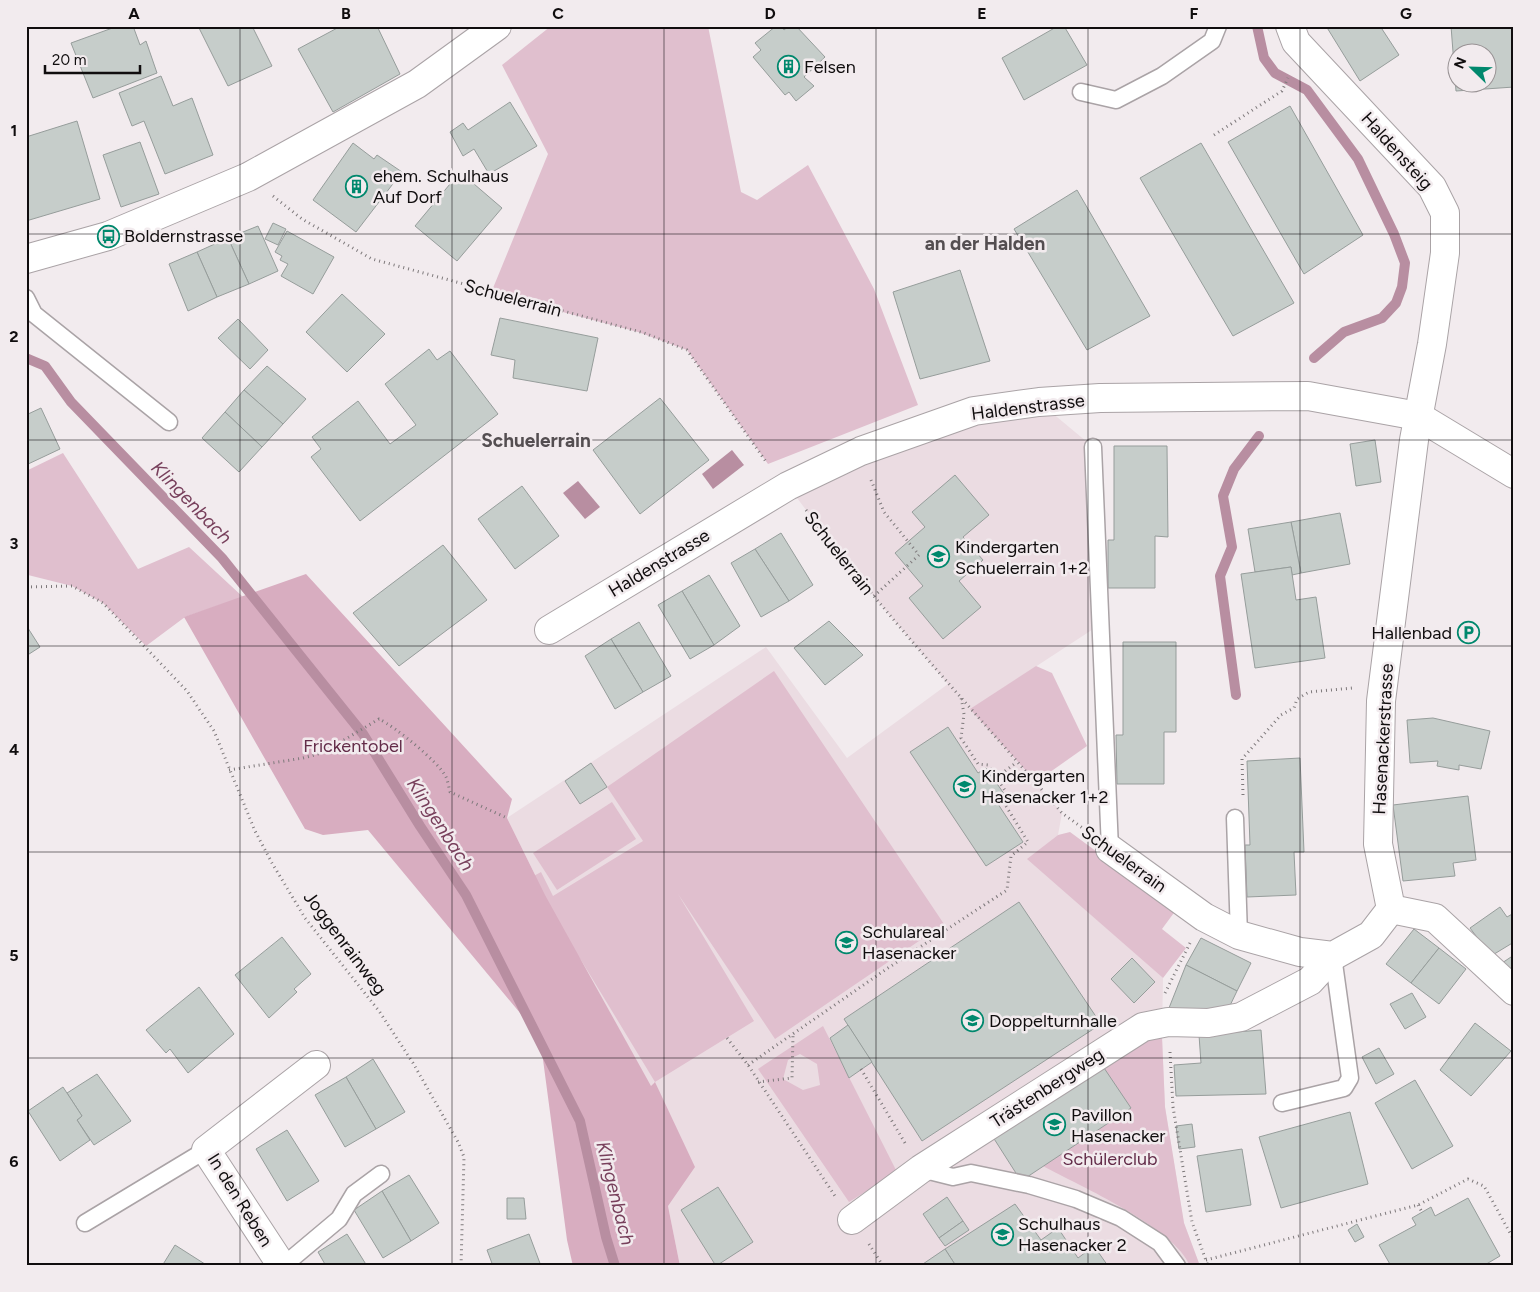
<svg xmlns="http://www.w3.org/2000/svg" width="1540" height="1292" font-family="Figtree,sans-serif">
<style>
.built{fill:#ebdce2}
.green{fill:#e0bfce;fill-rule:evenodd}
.forest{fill:#d8adc0}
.water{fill:#b88ea1}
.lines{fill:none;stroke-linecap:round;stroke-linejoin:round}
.stream{stroke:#b88ea1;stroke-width:10}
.building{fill:#c6cdca;stroke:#969d9b;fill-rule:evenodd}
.service-casing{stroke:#aaa3a6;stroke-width:19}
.minor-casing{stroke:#aaa3a6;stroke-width:30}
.tertiary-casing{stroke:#aaa3a6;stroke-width:30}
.path{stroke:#7e797b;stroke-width:3;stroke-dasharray:1 4;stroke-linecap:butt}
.service{stroke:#fff;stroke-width:16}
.minor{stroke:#fff;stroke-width:28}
.tertiary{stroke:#fff;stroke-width:28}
.grid{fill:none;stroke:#100d0e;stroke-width:1;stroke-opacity:0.55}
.labels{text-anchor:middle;stroke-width:5;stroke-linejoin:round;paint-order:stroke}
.poi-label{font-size:18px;fill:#100d0e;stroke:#f2ebee;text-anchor:start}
.street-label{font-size:18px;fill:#100d0e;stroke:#f2ebee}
.park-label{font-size:18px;fill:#632c49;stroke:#f2ebee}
.neighbourhood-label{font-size:19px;font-weight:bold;fill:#544e51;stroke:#f2ebee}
.water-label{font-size:19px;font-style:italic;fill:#78405c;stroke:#f2ebee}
.neatline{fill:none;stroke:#100d0e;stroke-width:2}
.grid-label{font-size:16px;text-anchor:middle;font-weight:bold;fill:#100d0e}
</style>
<rect width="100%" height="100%" fill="#f2ebee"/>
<polygon class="built" points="1039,402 1093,447 1101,624 971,709 1062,813 1058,835 1028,859 1163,978 1162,1037 1165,1107 1184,1223 1200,1266 680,1266 668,1206 654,1082 651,1087 545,895 507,818 766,647 847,758 948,684 849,567 788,486"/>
<g class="green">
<polygon points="551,26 708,26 741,192 757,200 808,165 874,289 918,405 768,464 687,350 638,332 491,293 548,154 502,65"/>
<polygon points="63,453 138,569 189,547 243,597 185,617 146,646 103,603 72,586 28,575 26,571 26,471"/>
<polygon points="1036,666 1052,673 1087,746 1036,782 970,709"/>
<polygon points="774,671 944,924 775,1039 678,894 754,1021 655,1082 581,960 521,883 541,872 553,896 643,841 607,787"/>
<polygon points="612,802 636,839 557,890 533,853"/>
<polygon points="1070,832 1176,910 1162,929 1186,948 1163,978 1027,859 1058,835"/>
<path d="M823,1026L897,1172L849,1202L758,1069ZM800,1054L817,1064L820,1085L803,1090L783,1079L788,1060Z"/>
<path d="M1162,1037L1165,1107L1184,1223L1200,1266H1190C1175,1228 1080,1186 1043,1166L1130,1109L1100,1062L1132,1041Z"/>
</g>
<polygon class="forest" points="306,574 512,799 507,818 545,895 651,1086 655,1082 695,1167 668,1206 680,1266 573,1266 567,1240 540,1037 368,830 323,835 305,829 184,617"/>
<g class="water">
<polygon points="732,450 744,465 713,489 702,474"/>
<polygon points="578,481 600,507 585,519 563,493"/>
</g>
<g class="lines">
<g class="stream">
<polyline points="1257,26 1264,58 1275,73 1307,90 1358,159 1394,234 1405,263 1402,287 1396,303 1382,318 1344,332 1314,358"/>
<polyline points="26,358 45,366 71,402 222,558 363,734 420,826 466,895 580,1121 606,1237 615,1266"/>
<polyline points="1236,695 1220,576 1232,547 1223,496 1234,469 1259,436"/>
</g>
</g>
<g class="building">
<polygon points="118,26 133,26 140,45 146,41 157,73 93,98 71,43"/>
<polygon points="198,26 252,26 272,66 228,86"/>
<polygon points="341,26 377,26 400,74 333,112 298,49"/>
<polygon points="776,26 781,26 784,30 789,26 796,26 825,57 804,77 814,86 796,101 789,92 785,95 753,57 761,50 755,43"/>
<polygon points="1058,26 1064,26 1087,65 1024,100 1002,58"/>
<polygon points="1326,26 1380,26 1399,55 1360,81"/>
<path d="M1451,26H1514V87L1456,91ZM1458,52H1488V82H1458Z"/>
<polygon points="161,76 173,106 192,98 213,155 165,174 144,121 132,126 119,93"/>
<polygon points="510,102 537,146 489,174 474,149 463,156 450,132 463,123 468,130"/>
<polygon points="1290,106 1363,235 1304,274 1228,142"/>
<polygon points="77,121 100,199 26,221 26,137"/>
<polygon points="140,142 159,194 121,207 103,155"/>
<polygon points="353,143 374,159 377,155 402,172 356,232 313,200"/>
<polygon points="1201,143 1294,303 1233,336 1140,178"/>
<polygon points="460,172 502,208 457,261 415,226"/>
<polygon points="1077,190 1150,316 1087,350 1014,229"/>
<polygon points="273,223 286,229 278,245 265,239"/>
<polygon points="258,226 278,271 249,284 228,238"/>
<polygon points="287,231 334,257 313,294 281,276 288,264 280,260 282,256 275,252"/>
<polygon points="228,238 249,284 217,297 197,252"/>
<polygon points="197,252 217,297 188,311 169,264"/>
<polygon points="960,270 990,361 920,379 893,292"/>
<polygon points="342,294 385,334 347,372 306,332"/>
<polygon points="500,318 598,338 587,391 513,378 515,360 491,355"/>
<polygon points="238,319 268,350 250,369 218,338"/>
<polygon points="429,349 437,360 450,351 498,414 360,521 311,457 321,449 312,437 358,401 390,444 416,425 385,384"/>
<polygon points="267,366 306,399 283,424 244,390"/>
<polygon points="244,390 283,424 262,447 225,412"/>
<polygon points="660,398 709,460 640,514 593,450"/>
<polygon points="41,408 60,449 26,465 26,415"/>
<polygon points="225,412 262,447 239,472 202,438"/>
<polygon points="1375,440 1381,482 1356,486 1350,444"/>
<polygon points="1114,446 1167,446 1168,537 1155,536 1155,588 1108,588 1108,540 1114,540"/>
<polygon points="955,475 989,515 963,537 983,560 959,581 981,607 943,639 909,598 923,586 895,553 925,527 912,512"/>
<polygon points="522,486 559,536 515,569 478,519"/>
<polygon points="1340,513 1350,564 1301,573 1291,522"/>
<polygon points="1291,522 1301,573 1292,575 1291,567 1255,572 1248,529"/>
<polygon points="781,533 813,585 789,601 755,549"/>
<polygon points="443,545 487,600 399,666 353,613"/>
<polygon points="755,549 789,601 761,617 731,563"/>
<polygon points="1291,567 1296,600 1316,597 1325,658 1255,668 1241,574"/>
<polygon points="709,575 740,626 714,645 682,591"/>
<polygon points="682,591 714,645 690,659 658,605"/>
<polygon points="829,621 863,655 825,685 794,648"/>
<polygon points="639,622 671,676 643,692 611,639"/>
<polygon points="26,625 40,647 26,656"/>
<polygon points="611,639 643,692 615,709 585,656"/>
<polygon points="1123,642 1176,642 1176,732 1164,732 1164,784 1117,784 1116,735 1123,735"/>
<polygon points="1433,718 1490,731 1481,769 1459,765 1459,770 1437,766 1438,761 1410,763 1407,720"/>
<polygon points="948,727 978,773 986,768 1007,798 998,804 1023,842 986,866 910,752"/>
<polygon points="1300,758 1304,852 1294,852 1296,895 1247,897 1245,845 1250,845 1247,761"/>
<polygon points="591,763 607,787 580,804 565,781"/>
<polygon points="1468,796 1476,860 1453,863 1455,876 1403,881 1393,805"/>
<polygon points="1019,902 1101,1024 922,1141 844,1019"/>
<polygon points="1500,907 1507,917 1514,913 1514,942 1491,956 1470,928"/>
<polygon points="1414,929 1439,948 1411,983 1386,964"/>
<polygon points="282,937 311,974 294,989 297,992 269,1018 235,975"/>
<polygon points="1201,938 1251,963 1237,991 1186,965"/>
<polygon points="1439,948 1466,969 1439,1004 1411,983"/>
<polygon points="1514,955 1514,984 1499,965"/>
<polygon points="1132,958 1155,982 1134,1003 1111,979"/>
<polygon points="1186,965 1237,991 1224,1018 1205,1019 1169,1008"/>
<polygon points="199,987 234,1034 188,1073 170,1049 166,1053 146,1030"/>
<polygon points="1412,993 1426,1017 1405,1029 1390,1004"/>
<polygon points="1475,1023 1511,1051 1471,1096 1440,1070"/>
<polygon points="848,1025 872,1062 849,1078 830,1038"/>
<polygon points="1261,1030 1266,1094 1176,1096 1174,1065 1201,1063 1199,1035"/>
<polygon points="1379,1048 1394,1074 1376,1084 1362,1057"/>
<polygon points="373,1059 405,1112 376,1129 346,1077"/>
<polygon points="1100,1062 1131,1108 1021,1181 991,1134"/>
<polygon points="97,1074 131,1121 94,1145 77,1120 82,1116 67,1093"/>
<polygon points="346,1077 376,1129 345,1147 315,1095"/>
<polygon points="1415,1080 1453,1146 1412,1169 1375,1103"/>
<polygon points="63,1087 82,1116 77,1120 90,1140 60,1161 28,1111"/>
<polygon points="1350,1112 1368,1184 1281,1208 1259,1137"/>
<polygon points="1192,1124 1195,1147 1179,1149 1176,1126"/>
<polygon points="287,1130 319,1181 287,1201 256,1149"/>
<polygon points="1242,1149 1251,1205 1206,1212 1197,1156"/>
<polygon points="409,1175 439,1223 411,1241 382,1191"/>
<polygon points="718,1187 753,1242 716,1266 681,1210"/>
<polygon points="382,1191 411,1241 383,1258 354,1210"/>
<polygon points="947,1197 963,1221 939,1238 923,1214"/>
<polygon points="507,1198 524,1198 526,1219 507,1219"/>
<polygon points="1468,1198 1500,1256 1483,1266 1391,1266 1379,1245 1416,1225 1412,1218 1431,1207 1435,1216"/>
<polygon points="1015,1204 1041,1240 1058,1228 1078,1258 1094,1246 1108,1266 956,1266 945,1249"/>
<polygon points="963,1221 969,1230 945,1246 939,1238"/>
<polygon points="1357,1224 1364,1237 1355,1242 1348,1230"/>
<polygon points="347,1234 367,1266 326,1266 318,1252"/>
<polygon points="529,1234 541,1266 493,1266 487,1250"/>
<polygon points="175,1245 208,1266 162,1266"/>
<polygon points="945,1249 956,1266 920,1266"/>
</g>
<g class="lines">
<defs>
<g id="service">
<polyline points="1081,92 1116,100 1162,76 1212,41 1218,26"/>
<polyline points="26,298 34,314 169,422"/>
<polyline points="1093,447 1110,849"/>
<polyline points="1235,818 1239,935"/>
<polyline points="1282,1103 1344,1088 1350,1078 1333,956"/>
<polyline points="921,1169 953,1177 971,1173 1029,1185 1076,1199 1121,1218 1160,1243 1177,1266"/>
<polyline points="85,1223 206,1150"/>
<polyline points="283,1266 339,1219 354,1194 381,1174"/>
</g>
<g id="minor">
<polyline points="1290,26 1296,42 1432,187 1445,213 1445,253 1432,344 1414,440 1381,701 1378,844 1391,909 1435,918 1514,991"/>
<polyline points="549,630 788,486 861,451 974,411 1039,402 1100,398 1308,396 1418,416 1514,474"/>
<polyline points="1110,849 1204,917 1239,935 1300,952 1333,956 1371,935 1391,909"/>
<polyline points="852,1220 921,1169 1143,1027 1168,1022 1208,1023 1241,1017 1310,981 1333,956"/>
<polyline points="282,1266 206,1150 316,1065"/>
</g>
<polyline id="tertiary" points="26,259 108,236 248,177 417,84 497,26"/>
</defs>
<use href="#service" class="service-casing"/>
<use href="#minor" class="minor-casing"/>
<use href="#tertiary" class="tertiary-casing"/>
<g class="path">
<polyline points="1214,135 1282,91 1288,78"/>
<polyline points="273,196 302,219 372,259 644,333 687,350 767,463"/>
<polyline points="871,480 884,512 919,555 873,597"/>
<path d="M806,510C885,616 976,713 1062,813L1084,829"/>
<polyline points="26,587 72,586 103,603 187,691 214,731 255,831 272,863 305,918 379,1011 413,1063 458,1142 464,1157 461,1266"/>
<path d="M229,770L303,758L322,753L379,719C394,726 439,762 446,777C448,782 449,788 450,792L507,818"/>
<polyline points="997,777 1017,762"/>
<polyline points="1243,795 1242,759 1281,715 1294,708 1297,699 1309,692 1353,688"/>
<polyline points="1165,993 1190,943"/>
<polyline points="727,1038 748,1065 835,1196"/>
<polyline points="1170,1052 1173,1107 1192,1222 1208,1266"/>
<polyline points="748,1065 888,968 1007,890 1011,856 1028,842 1006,806 1010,798 988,765 978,764 961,738 964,714 961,697"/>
<polyline points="861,1069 905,1143"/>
<polyline points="758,1082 792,1078 793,1035"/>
<polyline points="1418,1205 1422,1212"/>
<polyline points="869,1244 883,1266"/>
<polyline points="1206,1260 1418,1205 1468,1179 1484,1186 1514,1240"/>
</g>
<use href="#service" class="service"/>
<use href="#minor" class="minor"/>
<use href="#tertiary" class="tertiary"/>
</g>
<path class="grid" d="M240,26V1266M452,26V1266M664,26V1266M876,26V1266M1088,26V1266M1300,26V1266M26,234H1514M26,440H1514M26,646H1514M26,852H1514M26,1058H1514"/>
<defs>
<symbol id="building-ring" viewBox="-11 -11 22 22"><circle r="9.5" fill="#f2ebee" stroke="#00886d" stroke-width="1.5"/><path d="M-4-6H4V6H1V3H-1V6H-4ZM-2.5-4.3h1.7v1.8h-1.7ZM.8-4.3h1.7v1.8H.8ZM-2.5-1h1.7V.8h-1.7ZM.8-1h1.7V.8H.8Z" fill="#00886d"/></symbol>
<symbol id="bus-ring" viewBox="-11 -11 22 22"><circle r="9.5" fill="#f2ebee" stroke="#00886d" stroke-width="1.5"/><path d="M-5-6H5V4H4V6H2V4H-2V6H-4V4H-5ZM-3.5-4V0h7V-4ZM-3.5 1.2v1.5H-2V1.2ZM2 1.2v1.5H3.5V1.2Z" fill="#00886d"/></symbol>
<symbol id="school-ring" viewBox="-11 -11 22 22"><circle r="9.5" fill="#f2ebee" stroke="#00886d" stroke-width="1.5"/><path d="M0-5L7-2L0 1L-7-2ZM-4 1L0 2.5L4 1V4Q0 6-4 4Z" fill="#00886d"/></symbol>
<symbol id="parking-ring" viewBox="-11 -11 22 22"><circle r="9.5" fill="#f2ebee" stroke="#00886d" stroke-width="1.5"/><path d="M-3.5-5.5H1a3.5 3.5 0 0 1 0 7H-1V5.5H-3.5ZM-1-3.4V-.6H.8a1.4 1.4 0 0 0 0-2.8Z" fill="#00886d"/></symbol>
</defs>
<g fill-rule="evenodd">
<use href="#building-ring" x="776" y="54" width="25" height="25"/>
<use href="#building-ring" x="344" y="174" width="25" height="25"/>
<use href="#bus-ring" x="96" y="224" width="25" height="25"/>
<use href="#school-ring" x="926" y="544" width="25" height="25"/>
<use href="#parking-ring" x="1456" y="620" width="25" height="25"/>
<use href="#school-ring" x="952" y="774" width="25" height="25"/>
<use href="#school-ring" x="834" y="930" width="25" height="25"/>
<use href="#school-ring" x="960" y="1008" width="25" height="25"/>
<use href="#school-ring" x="1042" y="1112" width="25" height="25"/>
<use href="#school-ring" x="990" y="1222" width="25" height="25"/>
</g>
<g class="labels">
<g class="poi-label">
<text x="804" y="73">Felsen</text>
<text x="373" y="182">ehem. Schulhaus<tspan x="373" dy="21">Auf Dorf</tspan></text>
<text x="124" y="242">Boldernstrasse</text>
<text x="955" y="553">Kindergarten<tspan x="955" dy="21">Schuelerrain 1+2</tspan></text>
<text x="1452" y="639" text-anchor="end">Hallenbad</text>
<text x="981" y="782">Kindergarten<tspan x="981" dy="21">Hasenacker 1+2</tspan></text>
<text x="862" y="938">Schulareal<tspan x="862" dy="21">Hasenacker</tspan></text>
<text x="989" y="1027">Doppelturnhalle</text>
<text x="1071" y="1121">Pavillon<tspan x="1071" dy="21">Hasenacker</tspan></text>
<text x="1018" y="1230">Schulhaus<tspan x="1018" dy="21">Hasenacker 2</tspan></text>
</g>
<g class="street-label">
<text transform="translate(1397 151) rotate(48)" y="6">Haldensteig</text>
<text transform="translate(513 298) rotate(15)" y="6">Schuelerrain</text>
<text transform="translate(1028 407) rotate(-7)" y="6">Haldenstrasse</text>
<text transform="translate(839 553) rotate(52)" y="6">Schuelerrain</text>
<text transform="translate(659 563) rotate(-31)" y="6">Haldenstrasse</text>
<text transform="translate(1383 739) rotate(-87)" y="6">Hasenackerstrasse</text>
<text transform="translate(1124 859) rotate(36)" y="6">Schuelerrain</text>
<text transform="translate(345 943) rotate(53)" y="6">Joggenrainweg</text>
<text transform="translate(1047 1088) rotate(-33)" y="6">Trästenbergweg</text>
<text transform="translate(240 1200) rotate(58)" y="6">In den Reben</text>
</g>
<g class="park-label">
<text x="353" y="752">Frickentobel</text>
<text x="1110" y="1165">Schülerclub</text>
</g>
<g class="neighbourhood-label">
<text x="985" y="250">an der Halden</text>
<text x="536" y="447">Schuelerrain</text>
</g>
<g class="water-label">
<text transform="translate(192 502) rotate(46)" y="7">Klingenbach</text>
<text transform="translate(441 824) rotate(57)" y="7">Klingenbach</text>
<text transform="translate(616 1193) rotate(76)" y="7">Klingenbach</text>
</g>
</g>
<rect width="1540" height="1292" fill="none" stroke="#f2ebee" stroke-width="55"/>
<g transform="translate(1472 68) rotate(293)"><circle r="24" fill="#f2ebee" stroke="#989294"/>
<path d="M0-4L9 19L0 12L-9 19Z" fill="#00886d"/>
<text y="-8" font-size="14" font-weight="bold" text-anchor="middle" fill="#100d0e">N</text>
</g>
<path d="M45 65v8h95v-8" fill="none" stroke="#100d0e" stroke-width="2.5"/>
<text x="52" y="65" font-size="15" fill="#100d0e" stroke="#f2ebee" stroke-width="4" paint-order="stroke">20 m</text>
<rect x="28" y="28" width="1484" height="1236" class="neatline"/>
<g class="grid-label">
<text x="134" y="19">A</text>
<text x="346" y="19">B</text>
<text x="558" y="19">C</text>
<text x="770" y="19">D</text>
<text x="982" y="19">E</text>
<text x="1194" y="19">F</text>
<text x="1406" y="19">G</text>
<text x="14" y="136">1</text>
<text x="14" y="342">2</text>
<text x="14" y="549">3</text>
<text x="14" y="755">4</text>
<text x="14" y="961">5</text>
<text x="14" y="1167">6</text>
</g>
</svg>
